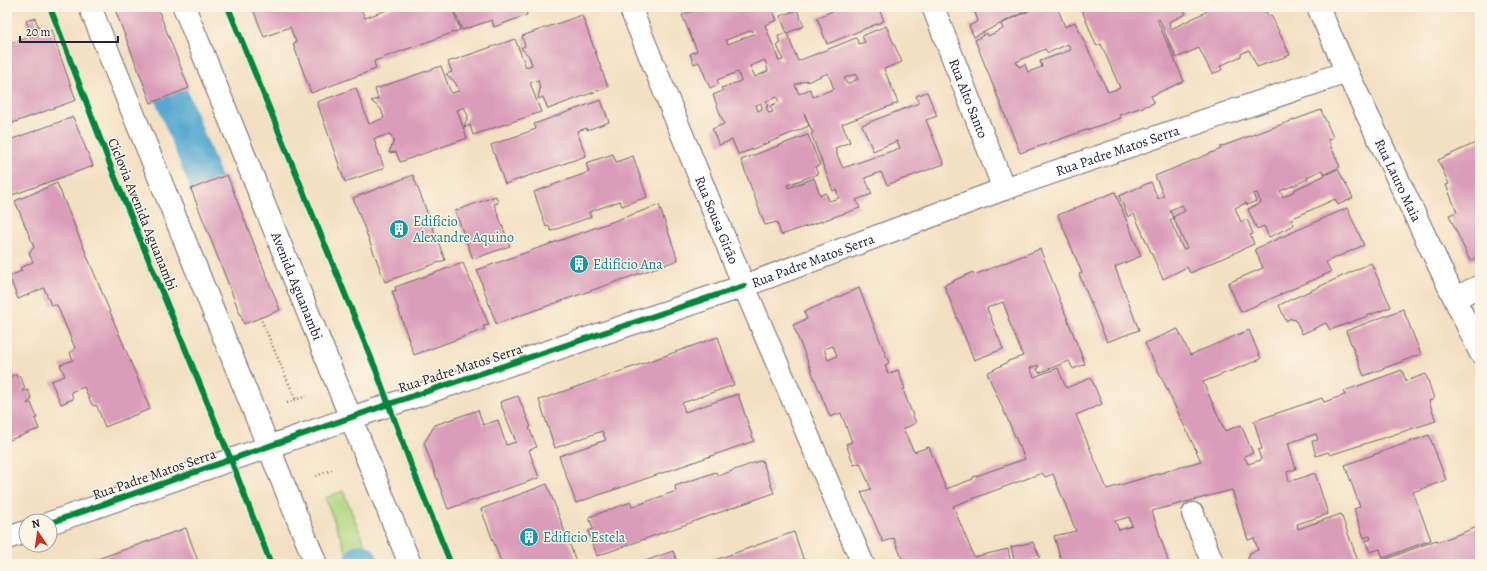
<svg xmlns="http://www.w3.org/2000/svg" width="1487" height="571" font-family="Alegreya,serif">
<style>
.green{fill:#b1d883;stroke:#6a7d5f}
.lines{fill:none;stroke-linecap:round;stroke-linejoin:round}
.canal{stroke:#54a8d0;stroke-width:34}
.building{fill:#da9db9;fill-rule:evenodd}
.minor-casing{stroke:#6b646a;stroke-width:24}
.tertiary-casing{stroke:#6b646a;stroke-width:24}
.primary-casing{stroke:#6b646a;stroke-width:24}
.path{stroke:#6b646a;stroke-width:2.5;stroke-dasharray:1 3;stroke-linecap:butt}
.minor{stroke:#fff;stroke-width:22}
.tertiary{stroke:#fff;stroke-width:22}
.primary{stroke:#fff;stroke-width:22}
.cycleway-casing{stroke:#fcf5e5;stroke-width:8}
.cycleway{stroke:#00873e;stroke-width:6}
.labels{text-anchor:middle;stroke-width:3;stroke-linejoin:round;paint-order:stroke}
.street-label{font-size:14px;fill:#22223b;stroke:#fcf5e5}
.culture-label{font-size:14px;fill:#0d838f;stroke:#fcf5e5;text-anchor:start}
</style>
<rect width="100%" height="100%" fill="#fcf5e5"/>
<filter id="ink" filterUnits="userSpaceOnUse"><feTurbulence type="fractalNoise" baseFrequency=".025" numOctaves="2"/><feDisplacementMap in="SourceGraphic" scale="8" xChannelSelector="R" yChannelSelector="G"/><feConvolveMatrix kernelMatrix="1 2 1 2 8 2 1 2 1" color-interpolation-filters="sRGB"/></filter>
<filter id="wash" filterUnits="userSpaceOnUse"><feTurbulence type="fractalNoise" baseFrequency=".012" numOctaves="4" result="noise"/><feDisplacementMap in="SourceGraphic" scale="16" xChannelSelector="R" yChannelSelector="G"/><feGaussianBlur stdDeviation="0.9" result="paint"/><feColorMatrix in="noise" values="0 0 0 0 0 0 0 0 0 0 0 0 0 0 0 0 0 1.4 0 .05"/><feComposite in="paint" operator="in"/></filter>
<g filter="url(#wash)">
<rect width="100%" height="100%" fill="#f3e0c2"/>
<polygon class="green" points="343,491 370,557 353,564 351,564 325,498"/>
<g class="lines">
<g class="canal">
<polyline points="171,95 206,183"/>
<polyline points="361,561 362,564"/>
</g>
</g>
<g id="blocks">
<g class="building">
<polygon points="114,7 157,7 189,88 151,103"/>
<polygon points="252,7 360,7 365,18 395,7 452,7 460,30 374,61 376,69 311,93 293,44 296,42 290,27 264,37"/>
<polygon points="453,7 529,7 525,9 527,15 494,27 492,20 462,30"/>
<path d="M703,7H771L777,20L765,25L779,61L783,60L777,45L780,44L778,36L787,33L780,16L797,10L804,26L787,33L798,61L856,38L859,44L865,42L862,36L886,26L902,62L884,69L898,103L842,124L850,142L835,148L838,157L843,168L900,148L897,141L873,151L862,125L919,103L916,96L927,92L937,116L926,120L944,164L887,185L881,172L865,178L872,194L856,200L860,208L781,235L777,222L765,225L741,160L796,139L808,135L820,165L815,167L818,174L787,185L788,188L814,178L820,195L826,193L829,201L839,198L836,189L833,191L811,134L813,133L804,113L809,126L748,151L738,154L732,140L719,145L712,129L724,124L713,95L723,91L721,88L741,81L738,72L717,80L719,84L710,88L699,62L694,64L690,54L697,51L682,15ZM752,30L754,34L728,44L726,40ZM765,60L768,71L755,77L750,66ZM828,73L834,89L813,97L810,89L799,94L795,85L807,80V82ZM855,74L858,79L847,84L844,78ZM777,97L779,102L770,106L773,112L769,113L766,107H768L766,101ZM761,103L762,109L758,111L756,105Z"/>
<polygon points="841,7 878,7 884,21 827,44 817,18"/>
<polygon points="973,7 1034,7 974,37 969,26 978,21"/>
<path d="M1037,7H1057L1065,27L1075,22L1108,92L1120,88L1101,44L1097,46L1096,45L1081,8L1083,7H1182L1186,14L1169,22L1171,29L1216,7H1264L1268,16L1271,15L1290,55L1257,67L1249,50L1241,54V56L1220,66L1222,70L1212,74L1199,48L1176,58L1159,19L1157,20L1184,81L1151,96L1154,103L1119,115L1121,118L1020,153L975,40L987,33L988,36L1003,29L1001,24ZM1068,44L1071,50L1040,61L1042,67L1028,72L1025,64L1019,67L1016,62L1045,49L1048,53Z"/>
<polygon points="582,15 608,87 548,109 543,97 538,99 540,89 538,80 530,83 541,112 473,135 470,125 464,127 468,116 464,107 457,110 467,138 400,162 396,152 389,153 394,140 390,134 374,139 384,168 345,182 317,102 356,88 369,124 384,118 381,109 371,101 378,99 375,89 441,66 451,93 459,91 455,82 446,74 452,72 448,62 515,39 526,67 532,65 529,56 521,48 525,46 522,36"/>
<polygon points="35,18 41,34 51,30 76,100 7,125 7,37 10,44 32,36 26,21"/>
<polygon points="601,100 609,122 587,130 587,128 577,131 586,156 505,184 491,145 536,129 534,124"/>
<path d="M1321,110L1333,137L1328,140L1340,167L1324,174L1322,170L1307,177L1308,179L1280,191L1283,197L1295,191L1294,190L1338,169L1353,198L1338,205L1335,199L1291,219L1294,225L1269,237L1264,226L1257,229L1248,209L1261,203L1257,193L1253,194L1256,201L1247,205L1246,203L1235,208L1241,222L1247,219L1253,234L1250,235L1254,244L1190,273L1187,267L1163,279L1134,214L1128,217L1119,196L1151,182L1158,199L1164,196L1155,176L1221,149L1220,147ZM1182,205L1185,211L1173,217L1187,248L1183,249L1170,220L1173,218L1170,210Z"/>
<polygon points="73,117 93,166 7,197 7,141"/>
<polygon points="1480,141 1480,256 1470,261 1449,215 1457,212 1446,185 1449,184 1438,160"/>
<polygon points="613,154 616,162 633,156 647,197 622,206 620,201 589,212 591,217 551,231 549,226 546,227 534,192 589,172 586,163"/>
<polygon points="227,175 280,310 244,324 191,189"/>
<polygon points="413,175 445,260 385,282 353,198"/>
<polygon points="57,183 150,409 105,427 97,406 92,405 84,387 71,392 73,399 61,404 51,381 65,376 60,365 73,360 70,353 75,348 57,305 51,305 44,288 18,299 9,276 22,271 20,268 33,262 29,253 34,247 15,201"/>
<polygon points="1115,192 1141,256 1115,267 1139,330 1107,342 1079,274 1082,273 1058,215"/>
<polygon points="496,196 498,203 494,204 510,246 473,259 455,211"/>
<polygon points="659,205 678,260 496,324 477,270"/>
<polygon points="1347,208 1364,245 1326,262 1331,272 1241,312 1228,283 1263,268 1255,249"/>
<path d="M1040,249L1085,364L1073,369L1069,361L1039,373L1037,369L1039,368L1038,365L1030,368L1034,377L1058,368L1066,388L1091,378L1102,404L1076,415L1107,489L1201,461L1145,343L1178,329L1190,355L1249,330L1261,359L1203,382L1225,431L1241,425L1253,453L1244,456L1248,464L1261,460L1258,450L1262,449L1254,421L1322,398L1324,402L1345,395L1344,391L1402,370L1406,381L1426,374L1434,399L1429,401L1436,421L1330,455L1328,452L1316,456L1312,441L1318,440L1316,434L1288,443L1296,469L1287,472L1289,482L1315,473L1328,514L1297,524L1298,529L1341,514L1359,564H1249L1248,559L1250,553L1258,550L1254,538L1248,540L1232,490L1152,511L1169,564H1062L1054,536L1076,531L1053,474L1045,477L1042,473L953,506L974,557L1008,549L1010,559L1007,560L1008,564H904L894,538L883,542L861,492L871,489L860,463L854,465L846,444L852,442L841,413L830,417L793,325L807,319L804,312L859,288L889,363L885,365L888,374L898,370L905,389L903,390L916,423L903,429L914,452L929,447L946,489L973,479V477L1025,459L987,373L1008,362V361L1023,356L1008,319L1009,318L1003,302L987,308L1003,349L974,360L944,285L973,272L974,275ZM833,346L837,356L828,360L824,349ZM1129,517L1132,526L1119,530L1115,521Z"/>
<polygon points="463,263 489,325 483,326 485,329 414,355 392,291 396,291 395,287"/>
<polygon points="1371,263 1391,307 1330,330 1326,323 1302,334 1295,319 1292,320 1291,318 1286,321 1279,305"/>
<polygon points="1403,309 1421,354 1364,376 1346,331"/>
<polygon points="718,337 734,385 682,403 685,412 738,394 754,441 576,503 559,456 606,440 602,431 555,448 539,400"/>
<polygon points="16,374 17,377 20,376 25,388 22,390 22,391 28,390 32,400 27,403 28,404 31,403 37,418 35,419 39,429 7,441 7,378"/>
<polygon points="518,396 531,427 529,428 537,447 529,450 539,478 448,509 424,443 435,425 478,410 483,425 498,420 506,445 516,442 500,402"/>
<polygon points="1429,435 1446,480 1413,492 1431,540 1383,558 1380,549 1370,552 1365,541 1371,539 1370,536 1364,538 1354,509 1360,507 1345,465"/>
<polygon points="762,460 774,493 597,556 588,531 593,529 589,517 631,502 632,507 676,491 675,486 716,472 718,476"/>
<polygon points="547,484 577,564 502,564 481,509"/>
<polygon points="1480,526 1480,564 1367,564 1373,562 1375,563 1381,561 1431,542 1437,540 1438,542"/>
<polygon points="186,528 199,564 83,564"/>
<polygon points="794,532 805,564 704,564"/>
<polygon points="1033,542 1040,557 1019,564 1015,564 1011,547"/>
<polygon points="673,551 678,564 637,564"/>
</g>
</g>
</g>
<g filter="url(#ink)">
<use href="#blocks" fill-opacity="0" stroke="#6b646a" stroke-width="1"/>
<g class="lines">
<defs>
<g id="minor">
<path id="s1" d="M630,7L744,286L863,564"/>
<path id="s2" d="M933,7L1004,189"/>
<path id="s3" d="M1318,7L1347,72L1480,352"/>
<polyline points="1455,298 1480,286"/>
<path id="s4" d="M351,418L744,286L1004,189L1347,72"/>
<polyline points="1193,514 1213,564"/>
</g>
<g id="tertiary">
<polyline points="50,523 351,418"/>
<polyline points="7,538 26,532"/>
</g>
<g id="primary">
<polyline points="90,7 316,564"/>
<path id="s5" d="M184,7L410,564"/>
</g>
</defs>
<use href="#minor" class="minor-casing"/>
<use href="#tertiary" class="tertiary-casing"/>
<use href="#primary" class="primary-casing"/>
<g class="path">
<polyline points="260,317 296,400"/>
<polyline points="287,403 306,396"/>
<polyline points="316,476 334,469"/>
</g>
<use href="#minor" class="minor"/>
<use href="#tertiary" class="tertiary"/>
<use href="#primary" class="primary"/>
<defs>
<g id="cycleway">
<polyline points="50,7 114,175 231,460 271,564"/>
<polyline points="228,7 376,370 411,465 451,564"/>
<polyline points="50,523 389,404 744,286"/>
</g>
</defs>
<use href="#cycleway" class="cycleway-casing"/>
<use href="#cycleway" class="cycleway"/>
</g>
</g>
<defs>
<symbol id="building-disc" viewBox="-11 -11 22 22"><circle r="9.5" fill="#0f9aa8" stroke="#fcf5e5"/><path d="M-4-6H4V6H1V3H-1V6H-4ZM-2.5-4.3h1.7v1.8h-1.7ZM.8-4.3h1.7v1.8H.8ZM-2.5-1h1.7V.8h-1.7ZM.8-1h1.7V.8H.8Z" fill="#fff"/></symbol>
</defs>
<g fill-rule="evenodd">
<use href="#building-disc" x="388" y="218" width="22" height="22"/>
<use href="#building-disc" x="568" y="253" width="22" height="22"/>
<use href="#building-disc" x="518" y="526" width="22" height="22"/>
</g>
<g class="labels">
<g class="street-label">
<text dy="5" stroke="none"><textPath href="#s2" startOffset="98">Rua Alto Santo</textPath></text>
<text dy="5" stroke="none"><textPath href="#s4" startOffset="812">Rua Padre Matos Serra</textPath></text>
<text dy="5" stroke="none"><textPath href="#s3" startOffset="191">Rua Lauro Maia</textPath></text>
<text transform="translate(143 214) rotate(68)" y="5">Ciclovia Avenida Aguanambi</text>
<text dy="5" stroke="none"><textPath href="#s1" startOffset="230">Rua Sousa Girão</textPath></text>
<text dy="5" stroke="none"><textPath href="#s4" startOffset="488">Rua Padre Matos Serra</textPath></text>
<text dy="5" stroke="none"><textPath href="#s5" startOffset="301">Avenida Aguanambi</textPath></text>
<text transform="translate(460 368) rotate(-18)" y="5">Rua Padre Matos Serra</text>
<text transform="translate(154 474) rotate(-19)" y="5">Rua Padre Matos Serra</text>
</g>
<g class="culture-label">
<text x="413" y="226">Edifício<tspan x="413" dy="16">Alexandre Aquino</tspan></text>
<text x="593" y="269">Edifício Ana</text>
<text x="543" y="542">Edifício Estela</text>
</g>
</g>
<rect width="1487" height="571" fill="none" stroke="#fcf5e5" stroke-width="24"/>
<g transform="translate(38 533) rotate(347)"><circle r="19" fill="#fcf5e5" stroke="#a5a1a1"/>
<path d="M0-3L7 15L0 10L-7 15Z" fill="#c8321e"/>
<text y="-6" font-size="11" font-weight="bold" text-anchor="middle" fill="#22223b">N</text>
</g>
<path d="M20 36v6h98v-6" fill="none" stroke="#22223b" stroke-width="2"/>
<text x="26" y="36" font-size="12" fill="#22223b" stroke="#fcf5e5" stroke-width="3" paint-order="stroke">20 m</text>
</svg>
